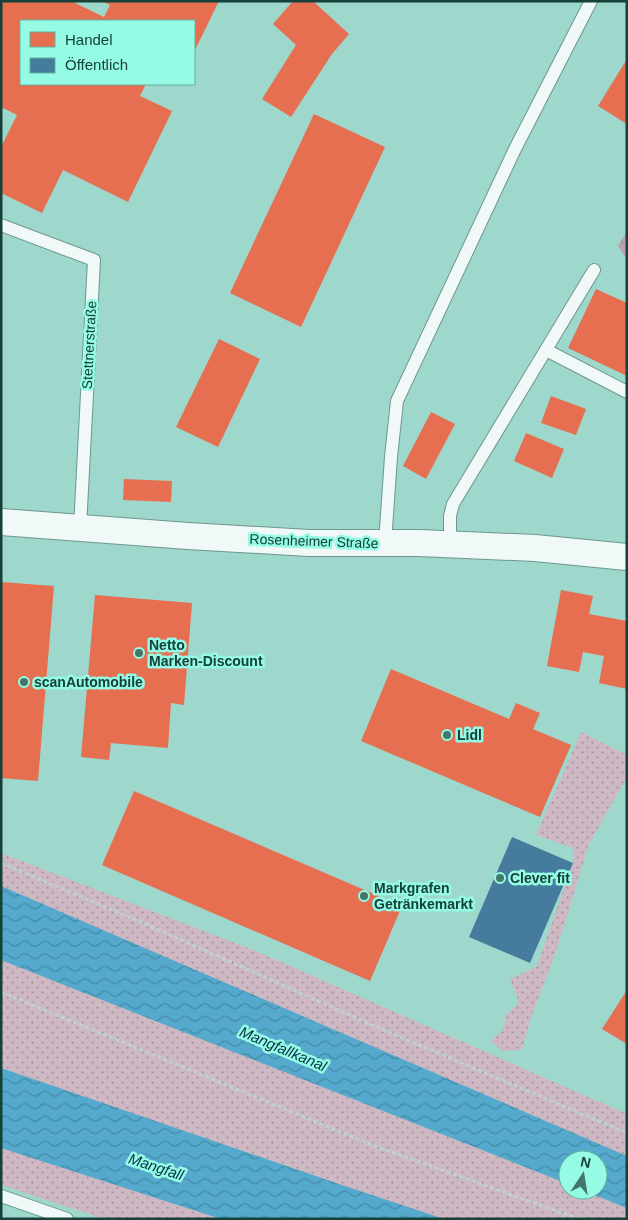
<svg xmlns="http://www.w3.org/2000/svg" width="628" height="1220" font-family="Arial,sans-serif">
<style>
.grass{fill:url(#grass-dots);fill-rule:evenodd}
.forest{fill:url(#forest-crowns)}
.water{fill:url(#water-waves)}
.shops{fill:#e76f51}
.public{fill:#457b9d}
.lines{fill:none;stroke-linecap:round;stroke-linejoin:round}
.lane-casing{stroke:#6e978e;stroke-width:14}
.street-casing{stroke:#6e978e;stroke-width:28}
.path{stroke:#bfd1ce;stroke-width:3;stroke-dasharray:4 2.5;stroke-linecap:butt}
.lane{stroke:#f0f9f7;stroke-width:12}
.street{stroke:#f0f9f7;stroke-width:26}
.poi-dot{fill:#45766c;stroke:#95fbe5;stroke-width:2}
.labels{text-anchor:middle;stroke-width:5;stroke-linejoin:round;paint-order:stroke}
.street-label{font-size:14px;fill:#154139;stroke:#95fbe5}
.poi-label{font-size:14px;font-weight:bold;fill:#154139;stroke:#95fbe5;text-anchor:start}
.water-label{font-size:15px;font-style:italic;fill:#052f46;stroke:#95fbe5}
</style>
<defs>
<pattern id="grass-dots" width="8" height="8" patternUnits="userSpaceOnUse" patternTransform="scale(1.25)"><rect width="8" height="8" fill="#ceb8c3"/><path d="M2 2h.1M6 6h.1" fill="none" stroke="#a6979f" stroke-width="1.8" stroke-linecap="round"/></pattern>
<pattern id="forest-crowns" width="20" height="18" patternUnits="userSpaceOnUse" patternTransform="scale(1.25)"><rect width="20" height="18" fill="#bba2ae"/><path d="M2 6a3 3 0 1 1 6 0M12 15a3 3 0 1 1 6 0" fill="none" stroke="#97868f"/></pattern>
<pattern id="water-waves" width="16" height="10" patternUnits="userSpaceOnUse" patternTransform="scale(1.25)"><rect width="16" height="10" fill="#54a9cc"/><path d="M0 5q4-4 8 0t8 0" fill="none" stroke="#448ba7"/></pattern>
</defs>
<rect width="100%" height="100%" fill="#9ed7cb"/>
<g class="grass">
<polygon points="581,732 627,755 627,777 589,844 555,955 531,1017 522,1050 502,1051 491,1041 503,1030 506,1015 519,1003 510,979 537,966 573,863 573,848 536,835"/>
<path d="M1,853L256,951L627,1114V1219H104L1,1185ZM568,1160H598V1190H568Z"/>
</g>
<polygon class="forest" points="627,231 627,260 618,246"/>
<g class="water">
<polygon points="1,886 627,1156 627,1208 582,1190 598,1190 598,1160 568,1160 568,1184 1,960"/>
<polygon points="1,1068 342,1185 444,1219 221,1219 1,1148"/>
</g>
<g class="shops">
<polygon points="1,1 71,1 104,17 110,5 101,1 219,1 194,52 194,21 21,21 21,84 146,84 140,96 172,111 128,202 63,170 42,213 1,193 1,147 17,115 1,107"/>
<polygon points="293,1 313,1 349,34 332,54 291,117 262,99 296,45 273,24"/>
<polygon points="627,59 627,124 598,106"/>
<polygon points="314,114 385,147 301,327 230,293"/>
<polygon points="596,289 627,303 627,376 568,348"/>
<polygon points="219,339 260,359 218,447 176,427"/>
<polygon points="551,396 586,409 576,435 541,423"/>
<polygon points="431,412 455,424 426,479 403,466"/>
<polygon points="526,433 564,449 552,478 514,461"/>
<polygon points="124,479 172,481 171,502 123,500"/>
<polygon points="1,582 54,586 38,781 1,778"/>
<polygon points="561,590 593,596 589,614 627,621 627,689 599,683 604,656 583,652 579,672 547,666"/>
<polygon points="95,595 192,603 184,705 171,703 168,748 111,743 109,760 81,757"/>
<polygon points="391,669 509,719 516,703 540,713 533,729 571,745 540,817 361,741"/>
<polygon points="134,791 402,906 370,981 102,865"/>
<polygon points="627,990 627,1044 602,1029"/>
</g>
<polygon class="public" points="512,837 573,863 530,963 469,937"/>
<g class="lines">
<defs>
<g id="lane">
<polyline points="1,225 94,260 80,528"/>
<polyline points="546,350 627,392"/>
<polyline points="385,543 391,457 397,401 515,149 591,1"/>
<polyline points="450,544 450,516 453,504 594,270"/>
<polyline points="1,1196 67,1219"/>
</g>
<polyline id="street" points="1,522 188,536 309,543 419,543 535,548 627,557"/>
</defs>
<use href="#lane" class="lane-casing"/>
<use href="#street" class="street-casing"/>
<g class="path">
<polyline points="1,863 139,921 379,1028 627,1133"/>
<polyline points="1,992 372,1145 579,1219"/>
</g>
<use href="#lane" class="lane"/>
<use href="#street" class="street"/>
</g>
<g class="poi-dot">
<circle cx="139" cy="653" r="5"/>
<circle cx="24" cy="682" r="5"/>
<circle cx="447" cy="735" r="5"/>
<circle cx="500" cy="878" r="5"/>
<circle cx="364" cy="896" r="5"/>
</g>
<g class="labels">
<g class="street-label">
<text transform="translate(89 345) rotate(-87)" y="5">Stettnerstraße</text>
<text transform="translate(314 541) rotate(2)" y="5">Rosenheimer Straße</text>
</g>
<g class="poi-label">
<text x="149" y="650">Netto<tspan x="149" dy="16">Marken-Discount</tspan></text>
<text x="34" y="687">scanAutomobile</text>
<text x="457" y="740">Lidl</text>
<text x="510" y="883">Clever fit</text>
<text x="374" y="893">Markgrafen<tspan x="374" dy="16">Getränkemarkt</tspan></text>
</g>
<g class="water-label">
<text transform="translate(283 1049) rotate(23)" y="5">Mangfallkanal</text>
<text transform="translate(156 1167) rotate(18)" y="5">Mangfall</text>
</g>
</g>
<rect width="628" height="1220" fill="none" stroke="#154139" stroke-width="5"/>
<rect x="20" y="20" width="175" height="65" fill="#95fbe5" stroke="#62b1a0"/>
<rect x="30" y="32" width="25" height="15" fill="#e76f51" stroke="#62b1a0"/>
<text x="65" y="45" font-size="15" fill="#154139">Handel</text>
<rect x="30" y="58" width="25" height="15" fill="#457b9d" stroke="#62b1a0"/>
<text x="65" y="70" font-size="15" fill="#154139">Öffentlich</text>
<g transform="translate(583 1175) rotate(12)"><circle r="24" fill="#95fbe5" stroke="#62b1a0"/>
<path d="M0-4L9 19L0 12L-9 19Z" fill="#45766c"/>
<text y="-8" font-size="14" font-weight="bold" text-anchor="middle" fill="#154139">N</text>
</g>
</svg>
